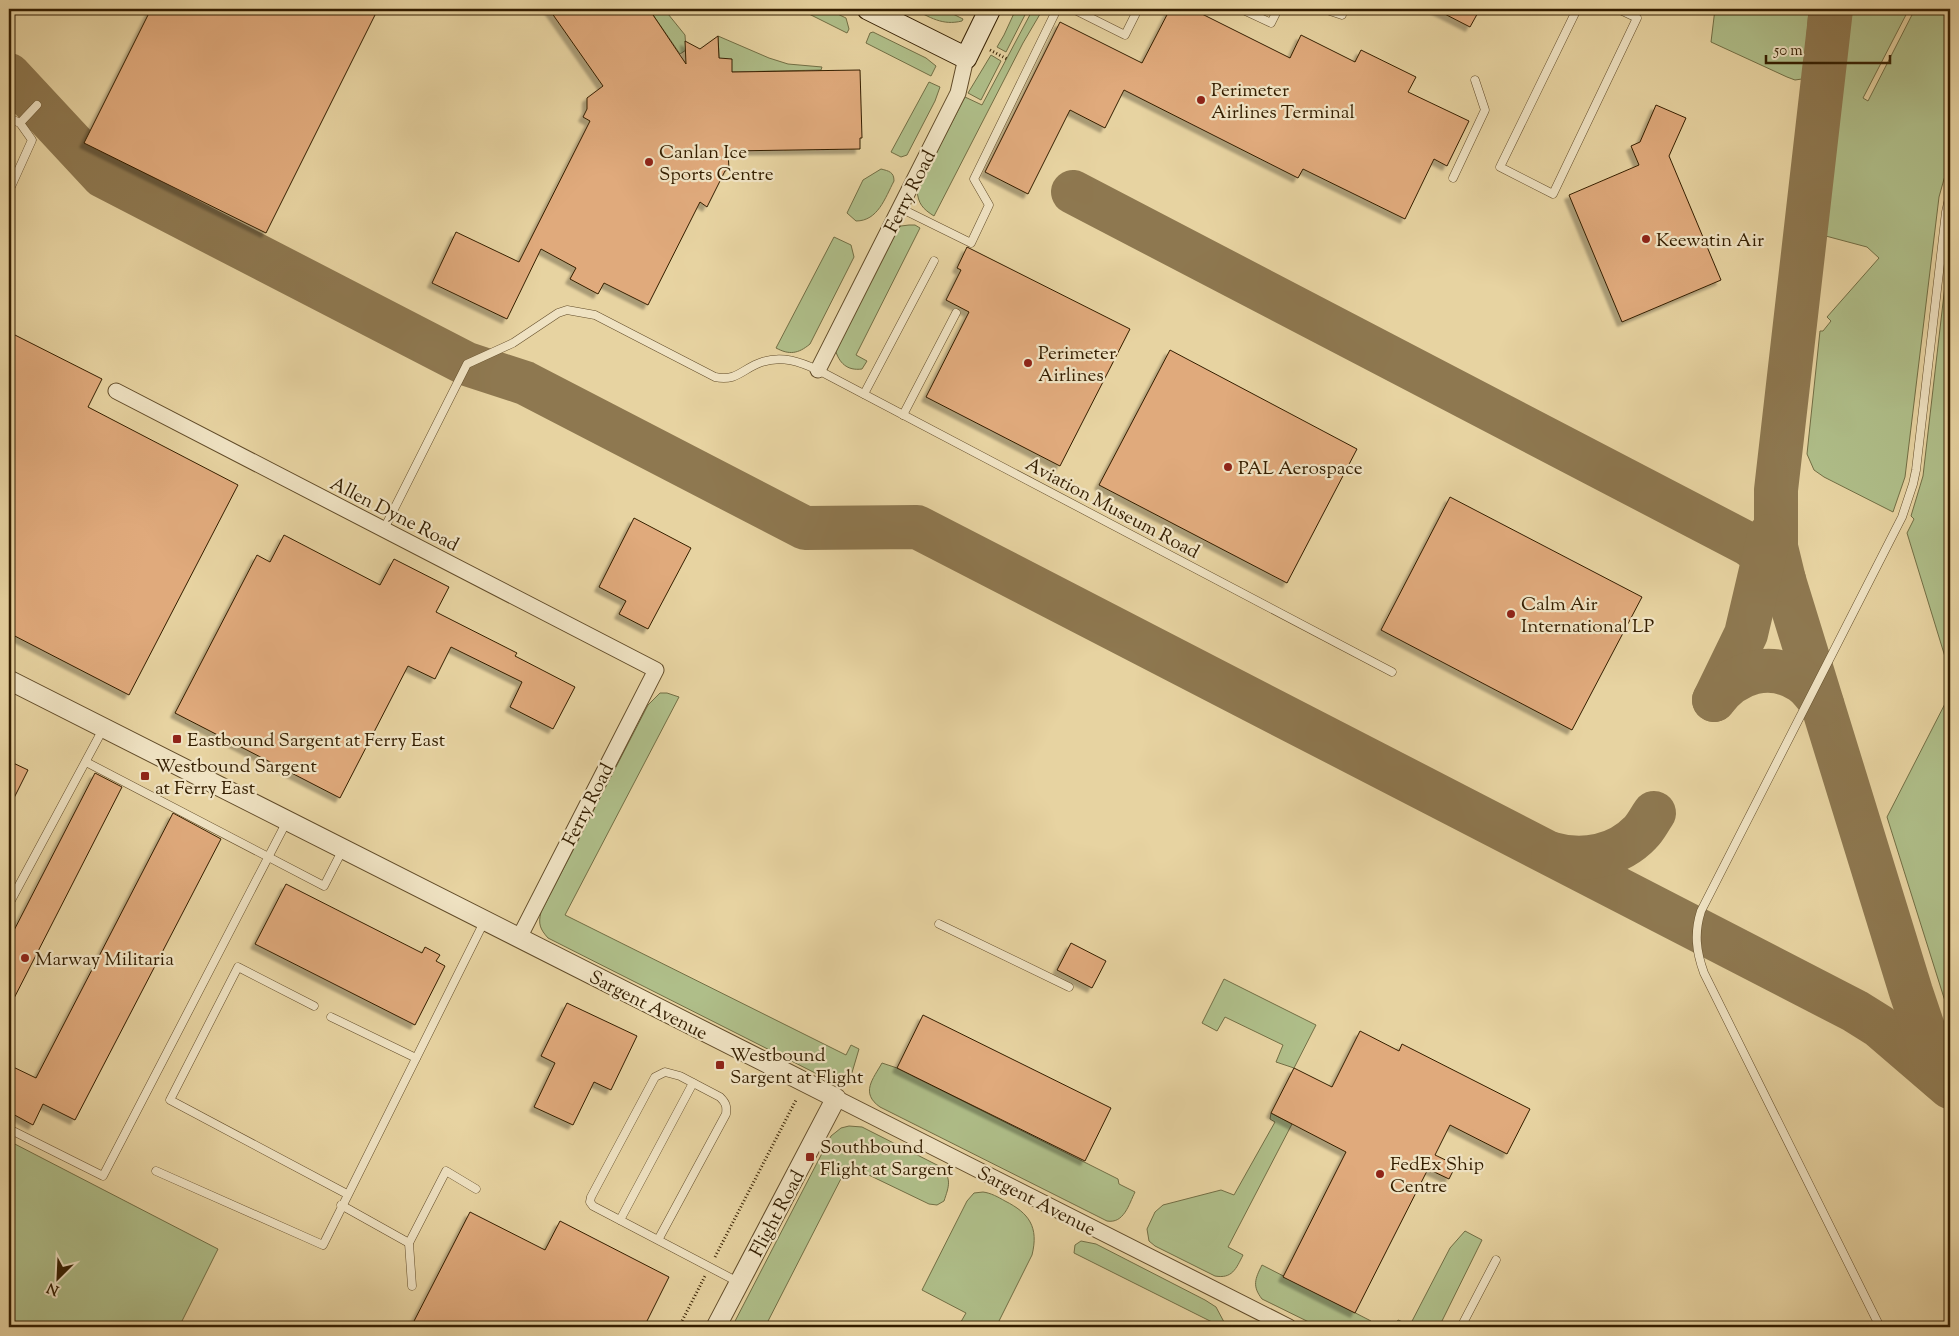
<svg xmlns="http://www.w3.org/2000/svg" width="1959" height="1336" font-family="'Sorts Mill Goudy',serif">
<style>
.green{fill:#afbe89;stroke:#726e44}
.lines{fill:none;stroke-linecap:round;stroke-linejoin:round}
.taxiway{stroke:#8e7850;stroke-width:44}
.building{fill:#e0aa7b;stroke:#341e00;filter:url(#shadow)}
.service-casing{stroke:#614b28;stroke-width:9}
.minor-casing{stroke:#614b28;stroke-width:17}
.tertiary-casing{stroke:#614b28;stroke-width:21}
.secondary-casing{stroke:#341e00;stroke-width:23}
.path{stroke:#341e00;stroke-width:3;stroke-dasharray:1 2.5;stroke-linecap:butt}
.service{stroke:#efe2c2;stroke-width:8}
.minor{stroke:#efe2c2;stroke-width:15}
.tertiary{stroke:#efe2c2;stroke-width:19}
.secondary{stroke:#efe2c2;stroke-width:21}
.poi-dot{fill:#8f2418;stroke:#efe2c2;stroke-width:2}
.labels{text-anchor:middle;stroke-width:4.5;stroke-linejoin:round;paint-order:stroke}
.poi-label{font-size:19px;fill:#341e00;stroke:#efe2c2;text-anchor:start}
.street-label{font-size:19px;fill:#341e00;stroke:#efe2c2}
</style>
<defs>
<filter id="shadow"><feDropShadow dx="-4.5" dy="4.5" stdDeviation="1" flood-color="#0004"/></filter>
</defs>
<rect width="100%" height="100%" fill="#e7d3a1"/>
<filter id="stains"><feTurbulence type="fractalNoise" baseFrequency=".004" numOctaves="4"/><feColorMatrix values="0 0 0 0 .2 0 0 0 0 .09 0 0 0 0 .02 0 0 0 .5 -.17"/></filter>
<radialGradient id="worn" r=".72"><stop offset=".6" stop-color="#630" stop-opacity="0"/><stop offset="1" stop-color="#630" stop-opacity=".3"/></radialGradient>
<g class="green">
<polygon points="649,9 664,9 685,35 686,50 680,54"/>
<polygon points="799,9 827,9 846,18 849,29 847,33"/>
<path d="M913,9H943L963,19L962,21C942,26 930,17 913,9Z"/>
<polygon points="1016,9 1028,9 1006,52 997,47 1004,35"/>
<path d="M1033,9H1043L1023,43L934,216C923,209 918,204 917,190L965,97L982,105Z"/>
<polygon points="1715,9 1809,9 1804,74 1802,79 1795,80 1787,77 1711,42"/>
<polygon points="1849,9 1909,9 1863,98 1868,101 1915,9 1950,9 1950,165 1944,179 1939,197 1905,477 1893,512 1824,477 1814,470 1807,454 1820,331 1823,331 1831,321 1827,317 1879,258 1867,247 1822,235"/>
<polygon points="873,32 926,58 936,66 931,76 866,43 870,33"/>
<polygon points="718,36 769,58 788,64 822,67 821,70 732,72 719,58"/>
<polygon points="991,55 1001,61 981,100 968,93"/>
<polygon points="929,82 940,87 935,101 907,155 901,157 891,152"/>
<path d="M881,169C889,171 894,172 894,181C885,198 878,221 856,221L847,213L863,180Z"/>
<path d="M909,225H915L920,228L856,355L867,361L862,369C847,371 839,363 835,349L894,233L901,226Z"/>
<path d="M834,237L851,245L854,257L810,344C798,354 789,355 776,348Z"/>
<polygon points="1950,242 1950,673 1907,533 1914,519 1911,516 1923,476"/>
<path d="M660,693H667L679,697L565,915L846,1055L851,1045L859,1049L851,1076L841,1083L831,1081L548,938C540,929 538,924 541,912L648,705Z"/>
<polygon points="1950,694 1950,1017 1887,817"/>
<polygon points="1224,979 1316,1025 1294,1068 1276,1062 1283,1045 1225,1017 1217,1031 1202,1023"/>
<path d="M882,1063L897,1068L1118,1179L1119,1184L1135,1192C1129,1204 1124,1224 1107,1221L880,1107C860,1093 873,1079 882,1063Z"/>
<path d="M1271,1113L1292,1124L1228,1247L1243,1255C1236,1269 1232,1279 1215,1276L1155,1246L1149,1241L1147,1229L1155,1212L1163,1205L1221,1190L1234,1195L1275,1122L1270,1119Z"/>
<path d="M849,1126L862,1127L941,1167C952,1179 949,1186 944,1201L937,1205L929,1204L848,1165L765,1327H732L831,1136L841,1128Z"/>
<polygon points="9,1141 218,1249 179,1327 9,1327"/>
<path d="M983,1192C991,1193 998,1197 1005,1201C1029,1213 1039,1227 1032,1255L996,1327H958L966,1313L922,1290L967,1201L974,1193Z"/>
<polygon points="1465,1231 1482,1240 1439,1327 1394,1327 1398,1320 1410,1325 1450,1248"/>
<polygon points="1081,1241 1096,1244 1205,1300 1216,1307 1224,1322 1221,1326 1218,1325 1074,1253 1075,1245"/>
<path d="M1262,1265L1371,1321L1369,1327H1319L1262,1299C1252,1286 1255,1279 1262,1265Z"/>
</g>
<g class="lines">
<g class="taxiway">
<polyline points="9,75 103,176 467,364 525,383 805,528 917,527 1855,1011 1879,1026 1950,1087"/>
<polyline points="1073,192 1748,544 1765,556 1784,580 1911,992 1940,1078"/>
<polyline points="1784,580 1776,547 1776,490 1831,9"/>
<polyline points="1714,700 1746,634 1769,536"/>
<path d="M1714,700C1735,672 1770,661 1801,681C1810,687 1816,696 1822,704"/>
<path d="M1553,854C1583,863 1618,856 1640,833C1646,827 1649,820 1654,813"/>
</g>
</g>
<g class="building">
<polygon points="151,9 378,9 266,233 84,143"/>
<polygon points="549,9 649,9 686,64 685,41 700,49 718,36 719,58 732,59 732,72 860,70 862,138 860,138 860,149 728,151 729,169 725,171 707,207 700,202 648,305 604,283 598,294 570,279 576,268 541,249 507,319 432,283 456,232 519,262 590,121 583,117 587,109 587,98 603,86"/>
<polygon points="1170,9 1192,9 1290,58 1301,35 1355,62 1361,50 1416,77 1408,92 1469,121 1447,166 1434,159 1405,219 1303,169 1298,178 1124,90 1105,128 1070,110 1028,194 985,172 1060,22 1142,63"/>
<polygon points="1435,9 1480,9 1470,27"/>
<polygon points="1656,105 1686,118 1669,156 1721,280 1622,322 1569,195 1639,165 1631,146 1640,142"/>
<polygon points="967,247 1130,329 1060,466 926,397 969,312 946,300 961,270 957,268"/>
<polygon points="9,332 102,379 88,407 238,485 129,695 9,633"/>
<polygon points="1170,350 1357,449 1287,583 1099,485"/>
<polygon points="1450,497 1642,597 1572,730 1381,630"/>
<polygon points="634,518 691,548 648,629 619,614 626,601 599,587"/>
<polygon points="284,535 380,585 394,559 449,587 436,612 517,653 515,656 575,687 553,729 510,707 522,682 451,647 435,679 408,666 340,798 175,713 257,555 270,562"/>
<polygon points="9,761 28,770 9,808"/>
<polygon points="95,773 122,787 9,1008 9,940"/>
<polygon points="173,813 221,839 75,1120 43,1104 33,1125 9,1112 9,1065 36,1078"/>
<polygon points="286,884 422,953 425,947 440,955 436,961 445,966 415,1025 255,944"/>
<polygon points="1071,943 1106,961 1092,988 1057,970"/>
<polygon points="567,1003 637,1036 611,1090 594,1082 573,1125 534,1107 555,1063 541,1056"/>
<polygon points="923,1015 1111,1108 1085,1161 897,1068"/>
<polygon points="1360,1031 1399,1051 1402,1044 1530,1109 1507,1154 1450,1125 1435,1155 1456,1165 1449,1179 1428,1169 1355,1313 1283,1277 1346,1152 1271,1113 1294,1068 1332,1087"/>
<polygon points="470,1212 545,1250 560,1221 669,1277 644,1327 411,1327"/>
</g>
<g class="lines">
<defs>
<g id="service">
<polyline points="1073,9 1125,35 1138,9"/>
<polyline points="1241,9 1271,23 1278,9"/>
<polyline points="1324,9 1342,15"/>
<polyline points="1577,9 1500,167 1553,194 1637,18 1618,9"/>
<polyline points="9,118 20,123 32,140 9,191"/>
<polyline points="20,123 37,105"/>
<polyline points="1453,178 1485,110 1475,80"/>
<polyline points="900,208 971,243 989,205 974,179 1057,9"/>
<polyline points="864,394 934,261"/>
<polyline points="903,415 956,313"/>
<path d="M384,529L467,364L513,343L558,313L567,310L595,315L715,377C737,382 743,368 762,362C782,355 800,362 818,370L1392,672"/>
<polyline points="86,762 324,886 343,849"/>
<polyline points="9,904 103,729"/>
<polyline points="939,924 1069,987"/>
<polyline points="314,1006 238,967 170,1100 347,1194"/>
<polyline points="331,1017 416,1058"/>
<polyline points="9,1129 103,1176 287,821"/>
<polyline points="156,1171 323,1245 485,920"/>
<polyline points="341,1205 409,1243"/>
<polyline points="620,1220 693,1083"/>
<path d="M658,1240L726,1114C727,1106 726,1103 720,1097L680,1076L665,1072L655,1077L591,1197L590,1202L593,1206L740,1283"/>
<polyline points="412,1286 409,1243 446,1171 476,1189"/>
<polyline points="1461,1327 1496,1260"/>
<path d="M1880,1327L1704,973C1696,951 1694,933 1701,911L1902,517L1913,484L1916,470L1946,212L1950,194"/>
</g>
<g id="minor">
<polyline points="818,370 958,93 966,58"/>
<polyline points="116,391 656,670 519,938"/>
<polyline points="836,1098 1289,1327"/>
</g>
<polyline id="tertiary" points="9,680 836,1098 716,1327"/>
<polyline id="secondary" points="868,9 966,58 990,9"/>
</defs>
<use href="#service" class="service-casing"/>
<use href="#minor" class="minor-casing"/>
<use href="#tertiary" class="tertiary-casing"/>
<use href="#secondary" class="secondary-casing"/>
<g class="path">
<polyline points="990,50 1007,59"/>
<polyline points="715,1257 796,1100"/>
<polyline points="679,1327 705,1276"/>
</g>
<use href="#service" class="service"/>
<use href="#minor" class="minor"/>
<use href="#tertiary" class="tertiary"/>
<use href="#secondary" class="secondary"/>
</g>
<g class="poi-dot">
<circle cx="1201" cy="100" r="5"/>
<circle cx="649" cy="162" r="5"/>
<circle cx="1646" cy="239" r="5"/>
<circle cx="1028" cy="363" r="5"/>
<circle cx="1228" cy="467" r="5"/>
<circle cx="1511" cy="614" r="5"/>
<rect x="172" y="734" width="10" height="10" rx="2.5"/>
<rect x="140" y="771" width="10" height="10" rx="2.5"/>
<circle cx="25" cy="958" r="5"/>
<rect x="715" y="1060" width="10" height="10" rx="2.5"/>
<rect x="805" y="1152" width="10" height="10" rx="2.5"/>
<circle cx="1380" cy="1174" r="5"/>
</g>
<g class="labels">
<g class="poi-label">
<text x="1211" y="96">Perimeter<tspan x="1211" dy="22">Airlines Terminal</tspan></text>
<text x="659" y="158">Canlan Ice<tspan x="659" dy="22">Sports Centre</tspan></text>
<text x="1656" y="246">Keewatin Air</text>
<text x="1038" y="359">Perimeter<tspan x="1038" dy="22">Airlines</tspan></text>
<text x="1238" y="474">PAL Aerospace</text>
<text x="1521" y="610">Calm Air<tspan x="1521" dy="22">International LP</tspan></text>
<text x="187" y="746">Eastbound Sargent at Ferry East</text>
<text x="155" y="772">Westbound Sargent<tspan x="155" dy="22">at Ferry East</tspan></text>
<text x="35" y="965">Marway Militaria</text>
<text x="730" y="1061">Westbound<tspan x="730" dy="22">Sargent at Flight</tspan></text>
<text x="820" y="1153">Southbound<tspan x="820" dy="22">Flight at Sargent</tspan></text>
<text x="1390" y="1170">FedEx Ship<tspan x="1390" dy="22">Centre</tspan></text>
</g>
<g class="street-label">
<text transform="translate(909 191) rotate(-63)" y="7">Ferry Road</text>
<text transform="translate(1113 507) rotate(28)" y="7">Aviation Museum Road</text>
<text transform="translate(395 513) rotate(27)" y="7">Allen Dyne Road</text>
<text transform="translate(587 804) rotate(-63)" y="7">Ferry Road</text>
<text transform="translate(649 1004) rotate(27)" y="7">Sargent Avenue</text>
<text transform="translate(1037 1200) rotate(27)" y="7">Sargent Avenue</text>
<text transform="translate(776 1213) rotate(-62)" y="7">Flight Road</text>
</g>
</g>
<rect width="1959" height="1336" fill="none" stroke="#e7d3a1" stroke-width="30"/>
<rect x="10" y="10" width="1939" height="1316" fill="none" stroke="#341e00" stroke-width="2.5"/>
<rect x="15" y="15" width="1929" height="1306" fill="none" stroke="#341e00"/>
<g transform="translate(58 1278) rotate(204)" stroke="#efe2c2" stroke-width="4" paint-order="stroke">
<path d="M0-4L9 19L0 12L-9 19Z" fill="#341e00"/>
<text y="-8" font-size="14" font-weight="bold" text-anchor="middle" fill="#341e00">N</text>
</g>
<path d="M1766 55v8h124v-8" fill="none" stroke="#341e00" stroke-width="2.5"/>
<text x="1774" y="55" font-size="15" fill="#341e00" stroke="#efe2c2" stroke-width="4" paint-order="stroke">50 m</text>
<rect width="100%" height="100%" filter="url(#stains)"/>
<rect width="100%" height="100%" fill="url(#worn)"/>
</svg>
